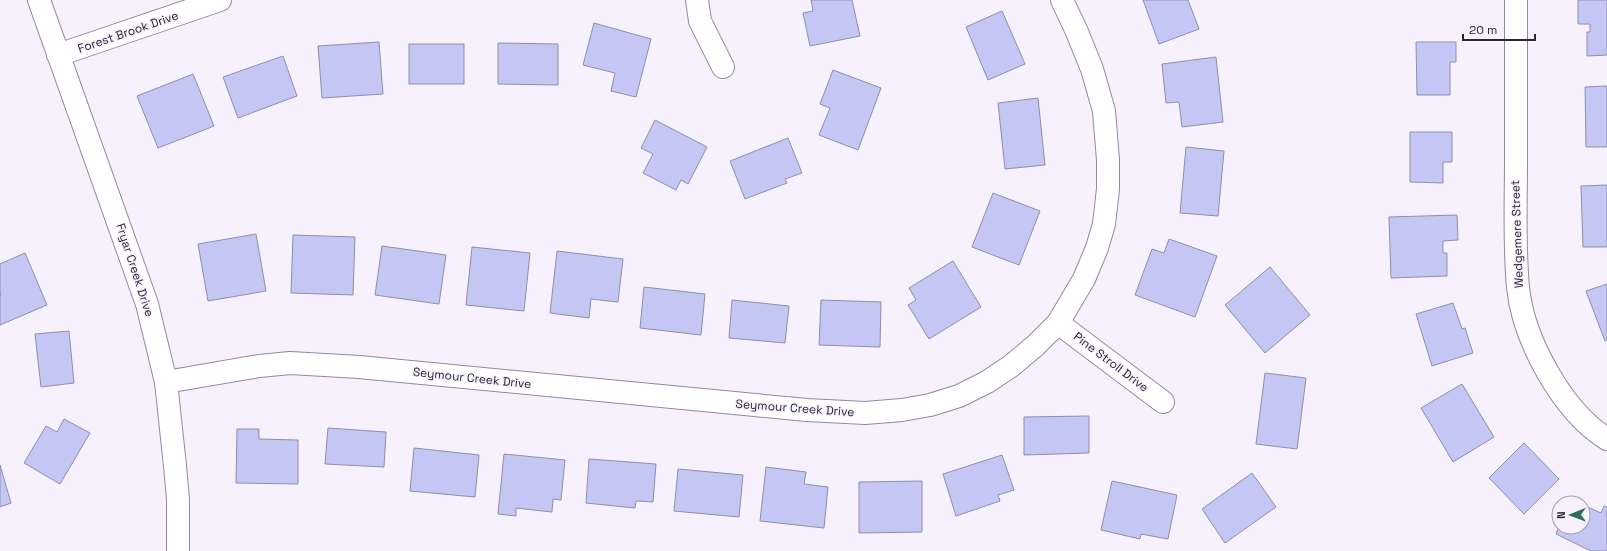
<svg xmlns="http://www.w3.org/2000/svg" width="1607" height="551" font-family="'Space Grotesk',sans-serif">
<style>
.building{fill:#c4c6f4;stroke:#8d8fae}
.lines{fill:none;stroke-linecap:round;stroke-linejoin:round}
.street-casing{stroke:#9786a3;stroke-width:24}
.street{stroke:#fff;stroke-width:22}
.labels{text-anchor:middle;stroke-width:3;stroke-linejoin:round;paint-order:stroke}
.street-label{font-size:12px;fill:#2c2531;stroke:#f7f0fd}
</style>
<rect width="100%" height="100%" fill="#f7f0fd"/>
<g class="building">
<polygon points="811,0 852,0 860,36 810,46 803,13 813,11"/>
<polygon points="1143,0 1188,0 1199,29 1159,44"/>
<polygon points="1578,0 1607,0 1607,55 1587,56 1587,32 1590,32 1590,24 1578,24"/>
<polygon points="1002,11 1025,64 988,80 966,27"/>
<polygon points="594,23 651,39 636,97 611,91 615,73 583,65"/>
<polygon points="379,42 383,94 322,98 318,46"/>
<polygon points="1416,42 1456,42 1456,62 1450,62 1450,95 1417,95"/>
<polygon points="498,43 558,44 558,85 498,84"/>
<rect x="409" y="44" width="55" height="40"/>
<polygon points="283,56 297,96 238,118 223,77"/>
<polygon points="1216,57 1223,122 1182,127 1179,102 1166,103 1162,64"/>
<polygon points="833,70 881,88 858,150 819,135 830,108 820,104"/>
<polygon points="193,74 214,126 158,148 137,96"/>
<polygon points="1607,86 1607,147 1586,147 1585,87"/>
<polygon points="1038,98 1045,165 1005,169 998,103"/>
<polygon points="655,120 707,147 688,184 681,180 676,190 643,173 653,154 641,148"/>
<polygon points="1410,132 1452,132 1452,162 1443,162 1443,183 1410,182"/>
<polygon points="788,138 802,173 785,179 787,183 745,199 730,161"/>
<polygon points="1186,147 1224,151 1218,216 1180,213"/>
<polygon points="1607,185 1607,247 1583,247 1581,186"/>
<polygon points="993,193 1040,211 1019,265 972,247"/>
<polygon points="1457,215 1458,240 1443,241 1443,253 1447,253 1447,276 1391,278 1389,217"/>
<polygon points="256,234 266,291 208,301 198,244"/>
<polygon points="293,235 355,237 353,295 291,293"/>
<polygon points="1169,239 1217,256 1195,317 1135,295 1152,249 1164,253"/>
<polygon points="382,246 446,255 439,304 375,295"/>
<polygon points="472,247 530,253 524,311 466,305"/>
<polygon points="557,251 623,259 618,302 591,299 589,318 550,313"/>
<polygon points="25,253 47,305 0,325 0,296 1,295 0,292 0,264"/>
<polygon points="953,261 981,307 929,339 908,305 916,300 909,288"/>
<polygon points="1270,267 1310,315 1265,353 1225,305"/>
<polygon points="1607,284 1607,340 1605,341 1586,291"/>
<polygon points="644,287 705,294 701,335 640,328"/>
<polygon points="732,300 789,306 785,343 729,338"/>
<polygon points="821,300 881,302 880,347 819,345"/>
<polygon points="1453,303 1462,329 1465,328 1473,353 1432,366 1416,314"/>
<polygon points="69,331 74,383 41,387 35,334"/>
<polygon points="1265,373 1306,378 1297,449 1256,444"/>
<polygon points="1462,384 1494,437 1453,462 1421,408"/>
<polygon points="1089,416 1089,453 1024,455 1024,417"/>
<polygon points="64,419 90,433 60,484 24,463 46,426 57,432"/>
<polygon points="328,428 386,432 384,467 325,464"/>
<polygon points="237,429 259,429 259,439 298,440 298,484 236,483"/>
<polygon points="1524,443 1559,479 1524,514 1489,478"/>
<polygon points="414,448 479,455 475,497 410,491"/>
<polygon points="504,454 565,460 561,500 553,499 552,512 516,508 516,516 498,514"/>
<polygon points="1002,455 1014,490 998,495 1000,501 956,516 943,474"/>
<polygon points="589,459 656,464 653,502 636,501 635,508 586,503"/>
<polygon points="0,465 11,503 0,507"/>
<polygon points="766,467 806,472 804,484 828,487 824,528 760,521"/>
<polygon points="678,469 743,475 739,517 674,511"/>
<polygon points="1252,473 1276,507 1225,543 1202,509"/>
<polygon points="922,481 922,532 859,533 859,482"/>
<polygon points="1112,481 1177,495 1168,539 1141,534 1140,539 1101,530"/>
<polygon points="1583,505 1601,513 1604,506 1607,507 1607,551 1591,551 1556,534 1559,527 1583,527"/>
</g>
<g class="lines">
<defs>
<g id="street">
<polyline points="39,0 147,304 166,382 175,466 178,499 178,551"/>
<polyline points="697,0 700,21 723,67"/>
<path d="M1516,0C1516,53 1516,107 1516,160C1516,202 1514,245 1518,287C1523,339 1562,411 1607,439"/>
<polyline points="58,55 220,0"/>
<polyline points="1058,323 1163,402"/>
<polyline points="166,382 259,366 290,363 359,367 807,410 865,413 902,410 930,405 959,396 987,382 1011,366 1036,345 1058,323 1084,279 1097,248 1104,224 1108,189 1108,160 1104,111 1092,69 1077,32 1062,0"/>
</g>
</defs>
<use href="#street" class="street-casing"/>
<use href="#street" class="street"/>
</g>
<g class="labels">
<g class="street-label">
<text transform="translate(128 32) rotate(-19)" y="4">Forest Brook Drive</text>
<text transform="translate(1517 234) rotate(-92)" y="4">Wedgemere Street</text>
<text transform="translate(135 270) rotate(72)" y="4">Fryar Creek Drive</text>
<text transform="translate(1111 362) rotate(37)" y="4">Pine Stroll Drive</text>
<text transform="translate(472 378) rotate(6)" y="4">Seymour Creek Drive</text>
<text transform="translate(795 408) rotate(4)" y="4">Seymour Creek Drive</text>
</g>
</g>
<g transform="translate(1571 515) rotate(269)"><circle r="19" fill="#f7f0fd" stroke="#a69fab"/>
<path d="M0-3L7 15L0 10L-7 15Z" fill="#306e5b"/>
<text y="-6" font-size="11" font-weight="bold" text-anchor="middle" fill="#2c2531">N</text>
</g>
<path d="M1463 34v6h72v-6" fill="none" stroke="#2c2531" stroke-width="2"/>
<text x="1469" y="34" font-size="12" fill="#2c2531" stroke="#f7f0fd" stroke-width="3" paint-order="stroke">20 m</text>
</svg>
